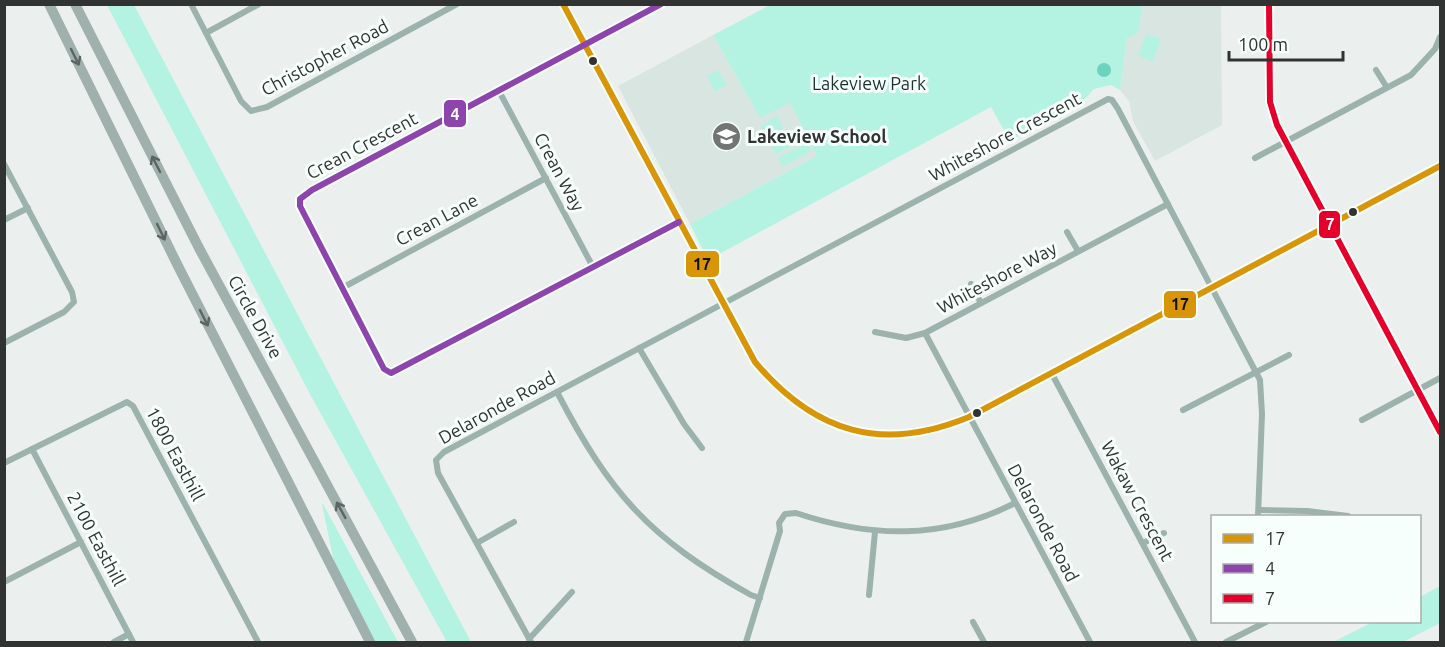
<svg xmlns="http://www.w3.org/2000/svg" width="1445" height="647" font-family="Ubuntu,sans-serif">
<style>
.built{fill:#d9e5e1}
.green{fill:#b4f2e2}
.water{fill:#6bd3be}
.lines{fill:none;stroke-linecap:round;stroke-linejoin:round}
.minor{stroke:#9cb2ad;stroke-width:6}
.tertiary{stroke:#9cb2ad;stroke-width:8}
.motorway{stroke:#9fb0ad;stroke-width:10}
.bus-1-casing{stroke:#f7fffc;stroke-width:10}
.bus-2-casing{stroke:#f7fffc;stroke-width:10}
.bus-3-casing{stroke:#f7fffc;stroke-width:10}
.bus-1{stroke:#d99508;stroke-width:6}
.bus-2{stroke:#8e44ad;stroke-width:6}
.bus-3{stroke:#e4002b;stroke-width:6}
.oneway{stroke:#5c6563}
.bus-dot{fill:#303332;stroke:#f7fffc;stroke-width:2}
.labels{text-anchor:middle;stroke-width:6;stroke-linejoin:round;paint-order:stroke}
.street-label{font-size:18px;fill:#303332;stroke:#f7fffc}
.park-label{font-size:18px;fill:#1c332d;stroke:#f7fffc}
.poi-label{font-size:18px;font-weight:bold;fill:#303332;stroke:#f7fffc;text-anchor:start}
.line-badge{stroke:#f7fffc;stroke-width:2}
.badge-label{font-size:16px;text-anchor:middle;font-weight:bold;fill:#fff}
.pale-badge-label{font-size:16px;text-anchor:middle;font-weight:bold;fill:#111}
</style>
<rect width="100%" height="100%" fill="#ebf0ee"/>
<g class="built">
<polygon points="1142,5 1221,5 1222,125 1155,161 1133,121 1129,101 1120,90 1127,37 1139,30"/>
<polygon points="713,35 760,118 790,102 817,156 690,224 618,86"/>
</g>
<g class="green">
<polygon points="107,5 134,5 471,642 447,642 311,396"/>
<polygon points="770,5 1142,5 1139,30 1134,36 1127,37 1120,90 1111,85 1094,89 1082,102 1010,141 991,107 708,260 690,224 817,156 790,103 760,118 713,35"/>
<polygon points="1146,34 1161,39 1153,61 1138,56"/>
<polygon points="718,70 727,85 715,91 707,76"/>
<polygon points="777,116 792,146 776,154 761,125"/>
<polygon points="807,143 811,151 783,166 778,158"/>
<polygon points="322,504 323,504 398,642 375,642 334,562"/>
<polygon points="1440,586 1440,623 1403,642 1333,642 1373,622 1420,622 1420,597"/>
</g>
<circle class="water" cx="1104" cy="70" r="7"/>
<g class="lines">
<g class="minor">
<polyline points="191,4 241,101 251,111 267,107 457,4"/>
<polyline points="661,4 312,190 300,199 300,206 384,369 391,373 679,222"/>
<polyline points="1269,4 1270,102 1277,125 1440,432"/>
<polyline points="206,33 259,4"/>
<polyline points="1376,70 1386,86"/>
<polyline points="499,91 593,267"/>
<polyline points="1255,158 1411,75 1435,49 1440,37"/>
<polyline points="4,164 72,292 74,302 64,312 4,343"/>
<polyline points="4,220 28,208"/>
<polyline points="1067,232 1078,251"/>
<polyline points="971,284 981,303"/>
<polyline points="342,288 546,178"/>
<polyline points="875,332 906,338 925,333"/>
<polyline points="639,348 684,424 702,448"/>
<polyline points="1052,374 1195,642"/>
<path d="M557,392C610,494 650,539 751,595L760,598"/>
<polyline points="1183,410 1289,355"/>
<polyline points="1362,420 1440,378"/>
<polyline points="32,449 133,642"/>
<polyline points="4,463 127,402 133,406 258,642"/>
<polyline points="1259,510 1307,511 1348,516"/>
<polyline points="477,543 514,522"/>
<polyline points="1143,543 1164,533"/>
<polyline points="4,582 81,542"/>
<polyline points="869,595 875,532"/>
<polyline points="973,622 984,642"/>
<polyline points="529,639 572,592"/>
<polyline points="114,642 129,634"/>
<polyline points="531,642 438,473 436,460 444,452 1108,99 1112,100 1118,109 1260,380 1262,414 1258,516"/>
<path d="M746,642L780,531L779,523L785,514L796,513C871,538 943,540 1015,503"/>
<polyline points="1090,642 925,333 1168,204"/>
<polyline points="1226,642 1266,622"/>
</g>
<path class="tertiary" d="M563,4L755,362C815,433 882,453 969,417L1440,166"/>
<g class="motorway">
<polyline points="49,4 178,266 370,642"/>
<polyline points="75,4 199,248 412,642"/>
</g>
<defs>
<path id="bus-1" d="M563,4L755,362C815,433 882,453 969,417L1440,166"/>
<polyline id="bus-2" points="661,4 312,190 300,199 300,206 384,369 391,373 679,222"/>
<polyline id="bus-3" points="1269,4 1270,102 1277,125 1440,432"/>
</defs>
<use href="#bus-1" class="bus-1-casing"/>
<use href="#bus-2" class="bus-2-casing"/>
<use href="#bus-3" class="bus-3-casing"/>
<use href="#bus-1" class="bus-1"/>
<use href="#bus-2" class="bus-2"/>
<use href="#bus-3" class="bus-3"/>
</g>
<defs><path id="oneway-shaft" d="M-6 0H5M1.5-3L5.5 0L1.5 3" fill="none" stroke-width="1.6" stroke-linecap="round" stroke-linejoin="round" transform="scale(1.5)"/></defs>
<g class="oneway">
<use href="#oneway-shaft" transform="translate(75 57) rotate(64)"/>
<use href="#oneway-shaft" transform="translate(156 164) rotate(-117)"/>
<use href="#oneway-shaft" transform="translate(161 232) rotate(64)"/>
<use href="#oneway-shaft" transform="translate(204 318) rotate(63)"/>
<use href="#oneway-shaft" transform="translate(341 510) rotate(-119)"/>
</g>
<defs>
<symbol id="school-disc" viewBox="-11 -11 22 22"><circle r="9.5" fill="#717574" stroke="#f7fffc"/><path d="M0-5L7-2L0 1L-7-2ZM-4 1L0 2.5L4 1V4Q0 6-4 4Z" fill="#fff"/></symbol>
</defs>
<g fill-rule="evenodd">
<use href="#school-disc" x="710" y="120" width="33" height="33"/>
</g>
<g class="bus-dot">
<circle cx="593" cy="61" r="5"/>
<circle cx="1353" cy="212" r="5"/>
<circle cx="977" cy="413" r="5"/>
</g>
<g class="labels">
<g class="street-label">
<text transform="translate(325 58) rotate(-28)" y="6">Christopher Road</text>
<text transform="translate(1005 137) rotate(-28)" y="6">Whiteshore Crescent</text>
<text transform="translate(362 146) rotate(-28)" y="6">Crean Crescent</text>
<text transform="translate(559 172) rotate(62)" y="6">Crean Way</text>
<text transform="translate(437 220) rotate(-28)" y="6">Crean Lane</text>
<text transform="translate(997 278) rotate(-28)" y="6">Whiteshore Way</text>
<text transform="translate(255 317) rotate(61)" y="6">Circle Drive</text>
<text transform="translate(497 408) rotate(-29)" y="6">Delaronde Road</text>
<text transform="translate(175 454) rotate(62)" y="6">1800 Easthill</text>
<text transform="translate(1137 501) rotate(62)" y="6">Wakaw Crescent</text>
<text transform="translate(1043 523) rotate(62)" y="6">Delaronde Road</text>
<text transform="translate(96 539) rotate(62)" y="6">2100 Easthill</text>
</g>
<g class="park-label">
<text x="869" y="90">Lakeview Park</text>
</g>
<g class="poi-label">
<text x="747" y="143">Lakeview School</text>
</g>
</g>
<g class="line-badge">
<rect x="443" y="99" width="24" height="29" rx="6" fill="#8e44ad"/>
<rect x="1318" y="210" width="23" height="29" rx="6" fill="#e4002b"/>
<rect x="685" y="250" width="35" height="28" rx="6" fill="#d99508"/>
<rect x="1163" y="290" width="34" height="29" rx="6" fill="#d99508"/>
</g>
<g class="badge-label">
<text x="455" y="120">4</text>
<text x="1330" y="230">7</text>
</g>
<g class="pale-badge-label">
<text x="702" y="270">17</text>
<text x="1180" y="310">17</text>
</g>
<rect width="1445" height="647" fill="none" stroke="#303332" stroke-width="12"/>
<rect x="1211" y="515" width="210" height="108" fill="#f7fffc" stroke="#a7adab" stroke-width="1.5"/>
<rect x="1223" y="534" width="30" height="9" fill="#d99508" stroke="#a7adab" stroke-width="1.5"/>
<text x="1265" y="545" font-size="18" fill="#303332">17</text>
<rect x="1223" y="564" width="30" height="9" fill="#8e44ad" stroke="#a7adab" stroke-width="1.5"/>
<text x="1265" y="575" font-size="18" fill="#303332">4</text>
<rect x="1223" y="594" width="30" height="9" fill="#e4002b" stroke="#a7adab" stroke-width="1.5"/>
<text x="1265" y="605" font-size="18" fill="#303332">7</text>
<path d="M1229 51v9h114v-9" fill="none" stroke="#303332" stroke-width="3"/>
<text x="1238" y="51" font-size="18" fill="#303332" stroke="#f7fffc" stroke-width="4.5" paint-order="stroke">100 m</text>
</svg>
